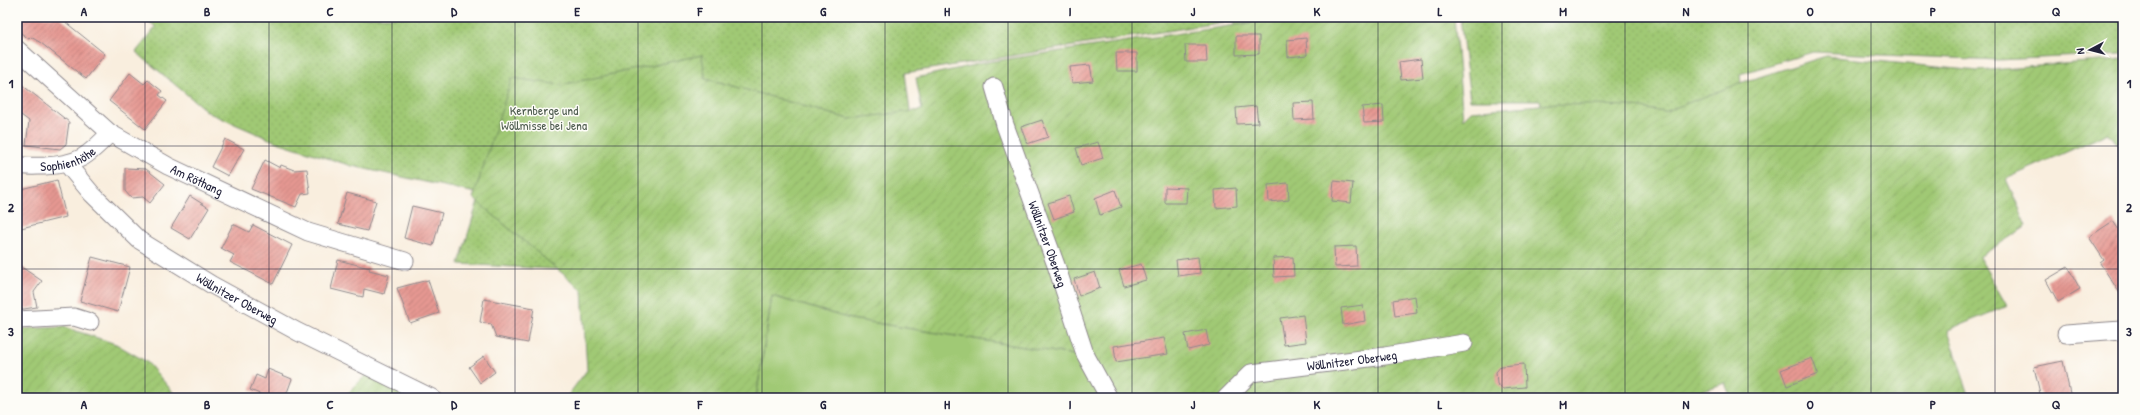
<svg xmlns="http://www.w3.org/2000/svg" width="2140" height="415" font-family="'Patrick Hand',sans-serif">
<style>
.grass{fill:#a0c975;stroke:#617658}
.park{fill:url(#park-dots);stroke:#617658}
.garden{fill:url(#garden-furrows);stroke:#617658}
.building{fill:url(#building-hatch)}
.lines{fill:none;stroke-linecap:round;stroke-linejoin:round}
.street-casing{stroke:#8e888c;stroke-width:19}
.street{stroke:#fff;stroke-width:17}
.grid{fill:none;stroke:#22223b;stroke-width:1;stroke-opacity:0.55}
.labels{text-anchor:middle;stroke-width:3;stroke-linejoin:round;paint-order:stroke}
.park-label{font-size:13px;fill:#4e5c4f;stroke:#fdfcf7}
.street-label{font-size:13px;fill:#22223b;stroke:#fdfcf7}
.neatline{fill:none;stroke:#22223b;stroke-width:1.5}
.grid-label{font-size:13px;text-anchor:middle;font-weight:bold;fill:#22223b}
</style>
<defs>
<pattern id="park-dots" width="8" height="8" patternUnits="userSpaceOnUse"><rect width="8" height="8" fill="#a0c975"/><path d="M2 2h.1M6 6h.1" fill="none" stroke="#8aac66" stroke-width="1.8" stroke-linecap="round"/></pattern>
<pattern id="garden-furrows" width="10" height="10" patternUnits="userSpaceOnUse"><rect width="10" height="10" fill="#a0c975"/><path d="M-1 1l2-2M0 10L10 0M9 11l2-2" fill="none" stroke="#8aac66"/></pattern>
<pattern id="building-hatch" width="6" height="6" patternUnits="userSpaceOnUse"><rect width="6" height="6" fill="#e69892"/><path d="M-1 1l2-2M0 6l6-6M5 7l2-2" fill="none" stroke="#ba7c78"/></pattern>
</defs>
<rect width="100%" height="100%" fill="#fdfcf7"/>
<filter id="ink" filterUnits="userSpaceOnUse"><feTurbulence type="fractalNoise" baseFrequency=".025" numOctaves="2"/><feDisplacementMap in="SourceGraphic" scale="8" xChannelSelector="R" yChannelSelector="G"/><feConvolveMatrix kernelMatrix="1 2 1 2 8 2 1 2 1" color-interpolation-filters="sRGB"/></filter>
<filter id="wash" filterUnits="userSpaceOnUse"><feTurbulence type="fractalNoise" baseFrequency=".012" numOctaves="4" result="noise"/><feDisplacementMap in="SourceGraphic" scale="16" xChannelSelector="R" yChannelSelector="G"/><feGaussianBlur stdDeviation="0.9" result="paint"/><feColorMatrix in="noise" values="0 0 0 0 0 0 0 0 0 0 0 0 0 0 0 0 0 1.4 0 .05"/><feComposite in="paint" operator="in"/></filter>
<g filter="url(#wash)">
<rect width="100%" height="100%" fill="#f9eede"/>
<g class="grass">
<polygon points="1233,17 1289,17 1235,24"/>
<polygon points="772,296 851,319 1080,356 1103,398 756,398"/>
</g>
<g class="park">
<polygon points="143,17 1255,17 905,73 911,119 604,272 459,264 480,194 352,166 274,141 209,113 136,52 156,27"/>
<polygon points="1460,17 2123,17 2123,54 1998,60 1813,52 1740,74 1745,125 1544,123 1540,100 1470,100"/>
</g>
<g class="garden">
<polygon points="1289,17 1454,17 1463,119 1471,111 1551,104 1630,106 1664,112 1743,82 1826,56 1978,71 2123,59 2123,151 2109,133 2006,179 2027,226 1979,257 2007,306 1948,330 1970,398 1731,398 1725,383 1681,398 1103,398 1080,356 851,319 772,296 756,398 566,398 587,370 582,290 473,198 512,78 561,85 702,55 705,78 849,119 922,110 916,78 987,62"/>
<polygon points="64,327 116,344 147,362 178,398 17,398 17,329"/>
<polygon points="375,366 443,398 343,398"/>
</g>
<g id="blocks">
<g class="building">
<polygon points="17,17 59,17 105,54 86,79 41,43 31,37 29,39 17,30"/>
<polygon points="1236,36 1259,36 1259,54 1236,55"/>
<polygon points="1306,38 1307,55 1288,57 1287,40"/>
<polygon points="1185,45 1206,45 1207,62 1186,62"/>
<polygon points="1116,53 1137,53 1137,71 1117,71"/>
<polygon points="1421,59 1423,78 1401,80 1399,62"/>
<polygon points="1090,65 1093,81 1072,83 1070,67"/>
<polygon points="130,73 144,84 148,80 162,91 159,95 167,101 145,129 109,101"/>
<polygon points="17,81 69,122 66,144 60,149 26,145 29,121 17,112"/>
<polygon points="1313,102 1314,119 1294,120 1293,103"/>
<polygon points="1383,105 1384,122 1364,123 1362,107"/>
<polygon points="1256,106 1258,123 1237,124 1236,108"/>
<polygon points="1042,120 1048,137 1027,144 1021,127"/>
<polygon points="225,139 244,149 228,176 211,167"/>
<polygon points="1098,142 1103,158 1081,165 1076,148"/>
<polygon points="265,160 280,168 281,165 294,170 307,169 310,193 302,194 296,207 251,189"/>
<polygon points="125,168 146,169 165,184 150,203 143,197 131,198 125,191"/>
<polygon points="57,180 66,217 17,229 17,190"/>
<polygon points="1334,181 1353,183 1351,203 1332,201"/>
<polygon points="1288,183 1289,200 1269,202 1268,185"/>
<polygon points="1165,187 1187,188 1186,203 1165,203"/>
<polygon points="1236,188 1237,206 1216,208 1215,190"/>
<polygon points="1115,190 1121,207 1100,215 1095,198"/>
<polygon points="347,193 376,201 367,231 338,224"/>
<polygon points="190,196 209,208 190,239 171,228"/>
<polygon points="1069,196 1074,212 1054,219 1048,203"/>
<polygon points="412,206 442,213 433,246 404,238"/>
<polygon points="2113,221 2123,236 2123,298 2100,263 2104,260 2089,237"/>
<polygon points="233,224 249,232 253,225 292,245 273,284 230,262 234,255 221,248"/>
<polygon points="1356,246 1357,266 1335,267 1334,247"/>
<polygon points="92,257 130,267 118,312 80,301"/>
<polygon points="1198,257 1200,273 1178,276 1176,260"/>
<polygon points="1293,257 1294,276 1274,277 1273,258"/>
<polygon points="338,260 370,268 369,270 389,275 384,294 364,289 363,297 331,289"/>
<polygon points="17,264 42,281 34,292 37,307 17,310"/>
<polygon points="1141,264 1146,280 1124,286 1119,270"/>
<polygon points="2068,267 2080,289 2058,302 2046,280"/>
<polygon points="1095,272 1100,288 1079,296 1074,279"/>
<polygon points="428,280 439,313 410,323 397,288"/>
<polygon points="1415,296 1417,313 1395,316 1393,300"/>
<polygon points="484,299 534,308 528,343 496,337 491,324 480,322"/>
<polygon points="1363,305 1365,321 1343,325 1341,308"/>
<polygon points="1303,315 1306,342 1284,345 1280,318"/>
<polygon points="1206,330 1209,345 1188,350 1185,334"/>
<polygon points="1164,338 1168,354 1116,362 1114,346"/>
<polygon points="484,356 495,372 480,383 469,367"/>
<polygon points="1812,358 1818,374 1787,386 1781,370"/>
<polygon points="2063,361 2071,398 2041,398 2034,367"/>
<polygon points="1524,364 1525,387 1503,389 1497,384 1496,372 1501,366"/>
<polygon points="268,369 292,379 285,398 270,398 250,390 256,375 265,379"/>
</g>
</g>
</g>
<g filter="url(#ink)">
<use href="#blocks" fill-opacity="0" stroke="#8e888c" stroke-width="1"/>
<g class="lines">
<defs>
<g id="street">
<path id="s1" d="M17,49L110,133L168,166L308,232L405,261"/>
<path id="s2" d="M994,87L1005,125L1057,268L1085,354L1109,398"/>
<path id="s3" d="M67,164L92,194L139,240L212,285L298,332L432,398"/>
<path id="s4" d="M17,165C26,167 36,166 45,166C79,164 87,157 110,133"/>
<polyline points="17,320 74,317 90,322"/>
<polyline points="2066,334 2121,330 2123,334"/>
<path id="s5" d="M1226,398L1251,373L1385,356L1464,343"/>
</g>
</defs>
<use href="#street" class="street-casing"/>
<use href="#street" class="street"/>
</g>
</g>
<path class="grid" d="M145,17V398M269,17V398M392,17V398M515,17V398M638,17V398M762,17V398M885,17V398M1008,17V398M1132,17V398M1255,17V398M1378,17V398M1502,17V398M1625,17V398M1748,17V398M1871,17V398M1995,17V398M17,146H2123M17,269H2123"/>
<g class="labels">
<g class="park-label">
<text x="544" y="115">Kernberge und<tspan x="544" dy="15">Wöllmisse bei Jena</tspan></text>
</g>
<g class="street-label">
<text dy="5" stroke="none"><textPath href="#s4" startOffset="52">Sophienhöhe</textPath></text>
<text dy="5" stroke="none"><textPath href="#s1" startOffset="224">Am Röthang</textPath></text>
<text dy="5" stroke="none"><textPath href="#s2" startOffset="166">Wöllnitzer Oberweg</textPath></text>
<text dy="5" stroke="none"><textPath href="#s3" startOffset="219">Wöllnitzer Oberweg</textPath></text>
<text dy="5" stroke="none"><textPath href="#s5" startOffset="137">Wöllnitzer Oberweg</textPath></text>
</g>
</g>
<rect width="2140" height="415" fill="none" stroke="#fdfcf7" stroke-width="44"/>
<g transform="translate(2090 50) rotate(263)" stroke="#fdfcf7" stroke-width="3" paint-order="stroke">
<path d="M0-3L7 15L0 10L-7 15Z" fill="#22223b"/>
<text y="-6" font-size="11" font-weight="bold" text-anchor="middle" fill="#22223b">N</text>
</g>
<rect x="22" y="22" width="2096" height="371" class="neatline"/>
<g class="grid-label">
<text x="84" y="16">A</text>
<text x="207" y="16">B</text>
<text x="330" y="16">C</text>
<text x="454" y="16">D</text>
<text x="577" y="16">E</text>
<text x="700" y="16">F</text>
<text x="823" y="16">G</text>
<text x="947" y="16">H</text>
<text x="1070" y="16">I</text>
<text x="1193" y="16">J</text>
<text x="1317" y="16">K</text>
<text x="1440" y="16">L</text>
<text x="1563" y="16">M</text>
<text x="1686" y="16">N</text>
<text x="1810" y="16">O</text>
<text x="1933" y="16">P</text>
<text x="2056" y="16">Q</text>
<text x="11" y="88">1</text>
<text x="2129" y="88">1</text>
<text x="11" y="212">2</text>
<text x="2129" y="212">2</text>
<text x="11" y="336">3</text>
<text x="2129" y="336">3</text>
<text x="84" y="409">A</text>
<text x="207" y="409">B</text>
<text x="330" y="409">C</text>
<text x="454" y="409">D</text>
<text x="577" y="409">E</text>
<text x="700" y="409">F</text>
<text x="823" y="409">G</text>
<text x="947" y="409">H</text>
<text x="1070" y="409">I</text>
<text x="1193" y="409">J</text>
<text x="1317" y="409">K</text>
<text x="1440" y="409">L</text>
<text x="1563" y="409">M</text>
<text x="1686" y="409">N</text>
<text x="1810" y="409">O</text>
<text x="1933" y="409">P</text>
<text x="2056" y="409">Q</text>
</g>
</svg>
